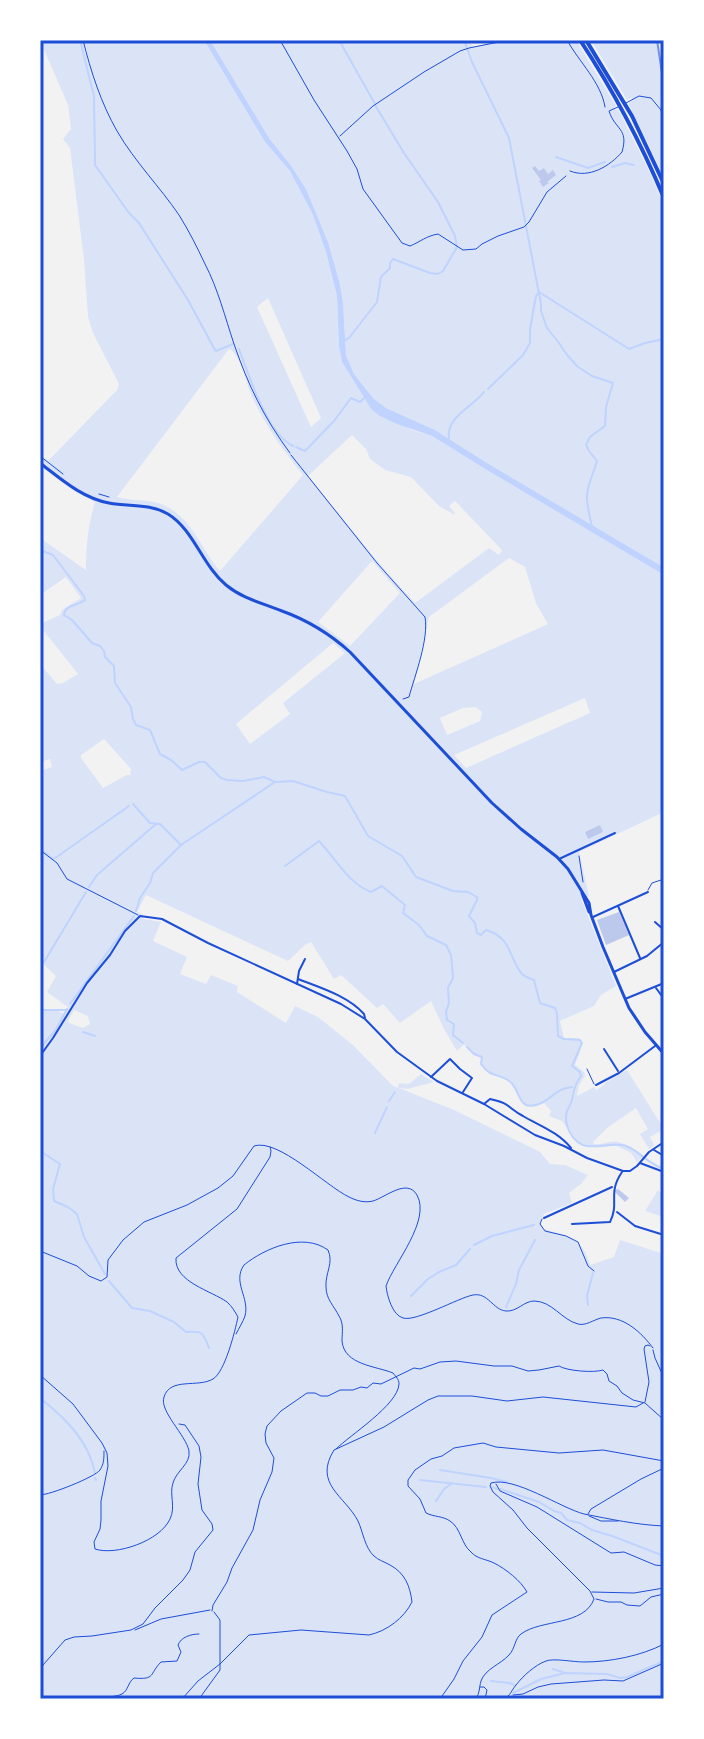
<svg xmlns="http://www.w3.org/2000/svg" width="704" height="1739" font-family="'Fira Sans Condensed',sans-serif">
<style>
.green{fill:#dbe4f7;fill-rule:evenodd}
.water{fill:#bfd3fe}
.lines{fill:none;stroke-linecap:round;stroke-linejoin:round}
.stream{stroke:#bfd3fe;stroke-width:2}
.building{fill:#bdc9ec}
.path{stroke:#1d4ed8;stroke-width:1}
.service{stroke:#1d4ed8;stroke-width:1}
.minor{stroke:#1d4ed8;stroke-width:2}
.secondary{stroke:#1d4ed8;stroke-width:3}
.trunk{stroke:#1d4ed8;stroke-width:4}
.rail{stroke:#7290e2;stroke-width:2}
.neatline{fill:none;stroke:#1d4ed8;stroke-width:3}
</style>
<rect width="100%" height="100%" fill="#f2f2f2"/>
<g class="green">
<path d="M40,40H204L265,142L290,171L313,215L326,252L337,296L339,347L342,362L371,409L412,430L432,436L485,469L664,575V812L579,852L589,896L581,899L616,986L601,995L594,1006L560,1021L564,1038H579C584,1047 578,1056 575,1065L584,1072L585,1076L579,1085L577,1096L594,1087L596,1090L603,1086L605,1083L627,1070L664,1129L650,1137L654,1145L649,1149L640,1134L648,1129L636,1108L607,1128L593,1142L594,1144C599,1145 604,1143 609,1142C622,1139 632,1149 643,1156L637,1162L631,1153L615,1145L604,1147L585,1145L579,1143L562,1121L549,1116L551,1111L544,1103C521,1110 520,1098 511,1080L489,1074L481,1063L482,1057L478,1054H474L464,1044L457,1051L444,1029L431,1001L400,1023L383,1004L377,1008L341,975L334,979L311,942L305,945L288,961L146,895L137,912L142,914L144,919L161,922L153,941L187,957L180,974L206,984L211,975L238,986L237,992L286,1023L295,1006L318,1017L353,1045L393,1086L398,1088L399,1083L409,1084L421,1074L434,1082L407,1089L399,1088L454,1110L540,1152L550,1164L565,1165L588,1175L581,1184L569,1193L572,1203L544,1214L540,1222L544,1229C568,1236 583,1238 590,1265L614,1257L620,1240L664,1254V1699H40V1010L58,1011L64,1014L68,1007L47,992L56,976L40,961V771L52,767L50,759L40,762V664L57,684L63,683L78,674L40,626V624L60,615L62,610L81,598L66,577L40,595V538L86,570C86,546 88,525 95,502L73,490L40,466V455L48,461L117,390L119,384L93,333L88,317L84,260L70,148L63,139L71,129L68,105ZM268,298L321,418L311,427L257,307ZM229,349C242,356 245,380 251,394C264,424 283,450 303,475L220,571C200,548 192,516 161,504C147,499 131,501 117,497ZM352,435L366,449L370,459L385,470L411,477L439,506L455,515V513L449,506L455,501L502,550L499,555L489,548L415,603L378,562L308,476ZM509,558L525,567L536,603L548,624L414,684L429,617ZM372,561L400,593L350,646L318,622ZM333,643L345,653L283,703L290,714L250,744L236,724ZM585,698L590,713L466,768L454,755ZM476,707L482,712L480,721L447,735L440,718L463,708ZM104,739L131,769L130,775H127L103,788L81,758V755ZM74,1010L88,1016L90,1024L83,1028L69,1023L68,1021Z"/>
<polygon points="210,40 469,40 473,47 509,40 576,40 616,106 614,108 615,110 618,109 652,177 664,206 664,568 487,463 435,430 386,408 373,398 354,374 346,355 343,303 340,284 328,242 306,189 292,167 269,138"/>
<polygon points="591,40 656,40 664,94 664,132 661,134 664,140 664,177 628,103 633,100 631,98 627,100"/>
<polygon points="658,1190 664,1196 664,1217 645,1211"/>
</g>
<polygon class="water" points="204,40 210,40 269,138 292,167 306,189 328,242 340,284 343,303 346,355 354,374 373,398 386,408 435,430 487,463 663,567 664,575 485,469 432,436 397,424 380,416 371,409 342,362 339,347 337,296 326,252 313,215 290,171 265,142"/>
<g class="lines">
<g class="stream">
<polyline points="80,40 94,96 95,165 129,213 139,223 188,300 215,350 216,351 233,344"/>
<polyline points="339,40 375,104"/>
<path d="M464,40L472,62L509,138L541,304V311L547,328L559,343L567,355L578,367L592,376L613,383L606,407L605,426L590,437L586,445L589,451L597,461C594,473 586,486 587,500C588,509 590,518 592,527"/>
<polyline points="556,157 588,168 605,162"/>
<polyline points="612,167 625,163 634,165"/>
<polyline points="343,341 349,338 377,302 381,277 390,268 390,263 393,259 430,273 438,274 443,271 457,247 455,236 438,202 404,153 375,105"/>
<path d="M239,349C249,375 267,434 293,446"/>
<polyline points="488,389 523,355 530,343 530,329 536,296 539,292 629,349 645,343 664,339"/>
<path d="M449,439C445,417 473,407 484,392"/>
<polyline points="296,447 305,451 334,421 351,398 360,402 366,396"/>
<path d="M40,550L53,555L84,596L85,600C78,606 65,604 64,615L72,620L92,643L100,646L104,651L105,657L114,666L115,683L131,707L133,719L136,725L150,730L160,754L171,760L182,770L199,762H205L221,778L227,780L243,781L264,777L275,782L293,781L327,792L345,796L368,836L402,856L416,877L453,891L468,892L477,897V900L469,916L475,923L477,933L481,935L486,930C513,938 508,958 522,974C524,976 531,979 534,980L540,1003L555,1008L557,1013L558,1036L564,1039L580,1040L582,1043L572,1066L580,1072L581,1076C575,1084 574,1090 572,1100C571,1104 569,1107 567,1111C563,1125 573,1144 587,1146C600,1148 613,1142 626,1146C640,1151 646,1163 664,1169"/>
<polyline points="133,804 150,823 160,824 181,845"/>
<polyline points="40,849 53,859 58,856 129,806"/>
<path d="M285,866L319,841C335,858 349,884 371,892L382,886L405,905L403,913L419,925L427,936L446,945L451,955L453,978L448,988L449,1003L446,1012L447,1020L454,1024L453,1035L463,1043"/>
<polyline points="89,887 97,875 156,824"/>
<polyline points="136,911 140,898 150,883 153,873 181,845 275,782"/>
<polyline points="44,962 86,892"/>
<polyline points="70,1004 134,916"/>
<polyline points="40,1010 67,1010"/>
<polyline points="83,1032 95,1036"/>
<path d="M467,1047L474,1054L482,1057L481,1064C490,1077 496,1073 508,1080C521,1087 516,1113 539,1104C554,1098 554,1089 572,1087"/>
<polyline points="40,1048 55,1031 67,1009"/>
<polyline points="389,1101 395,1092"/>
<polyline points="375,1133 387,1107"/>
<polyline points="40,1151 60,1164 53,1189 54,1201 68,1207 77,1214 84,1237 105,1274"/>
<polyline points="474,1245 492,1236 534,1225"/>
<path d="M109,1281L132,1308L150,1311L174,1322L186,1332C203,1331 203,1332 209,1348"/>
<polyline points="411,1296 428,1279 439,1272 456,1265 470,1249"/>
<polyline points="588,1305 587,1296 593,1273"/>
<polyline points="506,1307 516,1284 519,1270 535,1240"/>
<path d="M40,1398C65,1418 89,1441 95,1473"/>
<polyline points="440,1470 491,1478 507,1482"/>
<polyline points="95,1478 96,1480"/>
<polyline points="420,1480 486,1487"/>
<polyline points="492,1487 497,1489"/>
<polyline points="500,1489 539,1502 554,1511 561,1513 567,1520 580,1523 592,1530 612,1536 664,1556"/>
<polyline points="436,1501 444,1489 451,1484"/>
<polyline points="553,1669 563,1672"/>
<polyline points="491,1681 510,1683 514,1685"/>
<polyline points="513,1693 541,1679 565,1673 607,1674 620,1678 627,1677 664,1661"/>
<polyline points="505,1699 508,1697"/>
</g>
</g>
<g class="building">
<polygon points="535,166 539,171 544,168 548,174 553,170 556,175 547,182 549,183 543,187 539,181 541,180 532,168"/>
<polygon points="600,825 603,832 588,839 585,832"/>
<polygon points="619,912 629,935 606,945 597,920"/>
<polygon points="618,1189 629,1198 625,1202 615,1192 615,1190"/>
</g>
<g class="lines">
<g class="path">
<path d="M83,40C91,72 101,103 117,131C135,162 160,187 179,215C189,231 197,247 205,264C218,289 225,317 234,344C248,385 264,418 290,453"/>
<path d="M280,40L314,100L347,151L357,169L363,189L402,243L410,246C420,242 426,236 438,234L463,250L476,249L482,244L498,236L524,227L529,222L547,192L566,176"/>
<path d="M567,40C579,62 601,82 605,107"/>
<polyline points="340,136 373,106 424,72 460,51 469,48 509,40"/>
<path d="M291,455L377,563L425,617C429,639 415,675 409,697L403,699"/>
<polyline points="40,456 63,474"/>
<polyline points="99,494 109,497"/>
<polyline points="579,856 583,882"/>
<path d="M40,1251L77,1266L89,1276L101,1281L107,1277L108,1260L123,1240L144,1222L187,1205L218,1188L233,1176L254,1146C278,1138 326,1186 349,1197C357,1201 365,1203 373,1201C386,1197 407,1178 417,1195C431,1221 394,1263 386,1286C387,1295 392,1315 403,1318C416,1322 458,1298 473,1295C488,1292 493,1310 506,1311C517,1312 524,1301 534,1301C552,1301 562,1320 578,1324C586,1326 593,1320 601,1318C623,1315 641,1332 653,1348"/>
<path d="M236,1334C239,1328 243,1322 245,1316C250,1298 232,1282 244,1265C265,1248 303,1232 328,1250C334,1263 325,1273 326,1287C326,1299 334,1306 339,1316C344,1324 342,1332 342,1341C344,1365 376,1366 393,1373C396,1377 399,1379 399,1384C398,1405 350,1435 336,1449"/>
<polyline points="653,1350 655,1358 664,1378"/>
<path d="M40,1375L73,1404L102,1443L107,1453L108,1466L101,1501V1520L100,1529L94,1542L95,1549C116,1556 160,1541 170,1519C176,1507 169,1494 173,1483C176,1471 191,1464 189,1451C186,1435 159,1411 164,1397C170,1377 198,1388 213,1379C225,1372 235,1331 238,1317C235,1312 232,1306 227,1302C212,1291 174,1282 176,1258L237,1209L270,1157L271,1151L270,1147"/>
<polyline points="645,1402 649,1382 644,1349 645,1346 648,1345 650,1346"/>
<polyline points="496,1484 500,1491 537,1507 611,1553 624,1552 655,1565 664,1566"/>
<path d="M40,1495C50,1495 95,1477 100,1470C104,1464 104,1458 104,1451"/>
<polyline points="588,1514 591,1509 641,1479 664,1468"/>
<polyline points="589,1516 601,1521 618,1521"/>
<polyline points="592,1592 634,1593 664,1588"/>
<polyline points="596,1599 608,1602 621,1602 627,1605 640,1606 651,1597 664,1594"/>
<path d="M212,1611L213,1605L227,1582L232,1568L253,1530L260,1500L272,1472L274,1458L266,1443L265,1434L267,1426L281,1411L307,1393H315L321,1396H328L340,1390H353L361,1387L367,1388L373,1383L381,1384L414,1368L420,1369L440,1362L456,1361L494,1366H512L528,1371L539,1370L559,1366C567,1371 594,1373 603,1370L607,1374L609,1381L617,1386L622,1393L633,1400L645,1403L664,1420"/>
<polyline points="135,1630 161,1619 210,1610"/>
<polyline points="40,1671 43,1665 65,1640 74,1637 92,1636 131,1630 143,1624 155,1608 183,1580 190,1570 195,1552 213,1530 212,1524 202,1510 198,1484 201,1457 199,1446 185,1425 179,1424"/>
<polyline points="480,1687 484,1687 487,1690 485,1699"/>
<polyline points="513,1695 523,1694 538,1687 551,1684 604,1680 623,1681 664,1663"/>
<path d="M107,1699C113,1695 116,1697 122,1694C128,1691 128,1682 134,1678C156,1680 149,1674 161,1662L177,1661L181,1652L178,1645C181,1637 191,1634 199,1634"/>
<path d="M182,1699L198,1681L220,1664L249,1635L301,1630L369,1635C387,1631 404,1618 412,1602C410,1586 405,1573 390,1565C385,1562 378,1560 374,1556C365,1548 363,1532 358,1521C345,1496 313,1484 334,1450L384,1427L428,1400L438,1396H472L507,1401L543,1397L636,1407L643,1403"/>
<polyline points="199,1699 220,1670 220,1620 214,1612"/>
<polyline points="337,1699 343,1699"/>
<path d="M440,1699L454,1679L463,1661L482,1637L492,1615L527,1592C521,1581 506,1569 494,1563C486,1559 477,1559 471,1552C461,1544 461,1528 450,1521C443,1516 434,1517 426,1513L420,1499L408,1486V1480L415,1470L431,1459L442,1456L454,1448L483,1443L496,1447L559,1453L603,1450L664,1461"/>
<path d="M476,1699C480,1692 479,1688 481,1681C485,1669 501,1664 509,1655C515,1649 515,1638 521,1634C541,1619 584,1626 594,1599L590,1591L527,1528L513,1510L493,1492L490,1486L491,1483C514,1476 561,1508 584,1514C610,1519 637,1525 664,1526"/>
<path d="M504,1699C511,1695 511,1691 516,1685C523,1676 535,1665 546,1661C554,1658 573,1662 584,1662C610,1662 641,1656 664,1644"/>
</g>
<g class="service">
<polyline points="626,103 639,96 651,98 661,110 664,124"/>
<path d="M570,171C589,179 610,166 622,152C629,128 615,130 609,111L618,107"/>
<polyline points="664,590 664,598"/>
<polyline points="40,850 57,863 67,879 138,915"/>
<polyline points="648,890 652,883 664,879"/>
<polyline points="587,1069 594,1084"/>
<polyline points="542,1219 540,1224 545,1231 566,1236 578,1242 588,1266 594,1271"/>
</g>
<g class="minor">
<polyline points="559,859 615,833"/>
<polyline points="618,906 640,958"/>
<polyline points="593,917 648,892"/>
<polyline points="655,922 664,930"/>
<polyline points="614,972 647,956 664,942"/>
<path d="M298,979C321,988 348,996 364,1014L365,1018"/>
<polyline points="297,984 299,971 305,959"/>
<polyline points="656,988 664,999"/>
<polyline points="625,999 664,983"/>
<polyline points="604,1049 618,1071"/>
<polyline points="40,1056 53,1038 87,983 110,955 125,931 140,916 162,919 208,943 341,1004 365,1019 397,1052 437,1081 484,1104 535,1135 564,1146 587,1158 623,1171 630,1171 637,1166 649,1152 664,1142"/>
<polyline points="431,1077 450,1059 460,1069 472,1078 463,1092"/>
<polyline points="596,1085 619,1073 655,1046"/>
<path d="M484,1104L490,1099C510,1103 508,1108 523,1116C540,1126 558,1132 571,1148"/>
<polyline points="654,1150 664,1156"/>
<polyline points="640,1163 664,1172"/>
<polyline points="617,1212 635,1226 664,1235"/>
<polyline points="544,1218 612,1187"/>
<path d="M572,1224L610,1222C620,1202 607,1194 622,1172"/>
</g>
<g class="secondary">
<path d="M40,463C61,479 82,498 109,503C130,507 149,503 168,514C194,530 202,565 226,585C243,599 262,603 282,611C307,620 330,634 350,652L492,803L521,829L557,857L568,869L589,903L591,915L603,947L629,1008L645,1032L664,1054"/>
<polyline points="582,893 589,912"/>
</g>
<g class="trunk">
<path d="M580,40C613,90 641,143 664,198"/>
<polyline points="586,40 632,116 664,184"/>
</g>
<polyline class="rail" points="657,40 664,87"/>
</g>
<rect width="704" height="1739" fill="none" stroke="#ffffff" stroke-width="84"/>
<rect x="42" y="42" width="620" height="1655" class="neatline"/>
</svg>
